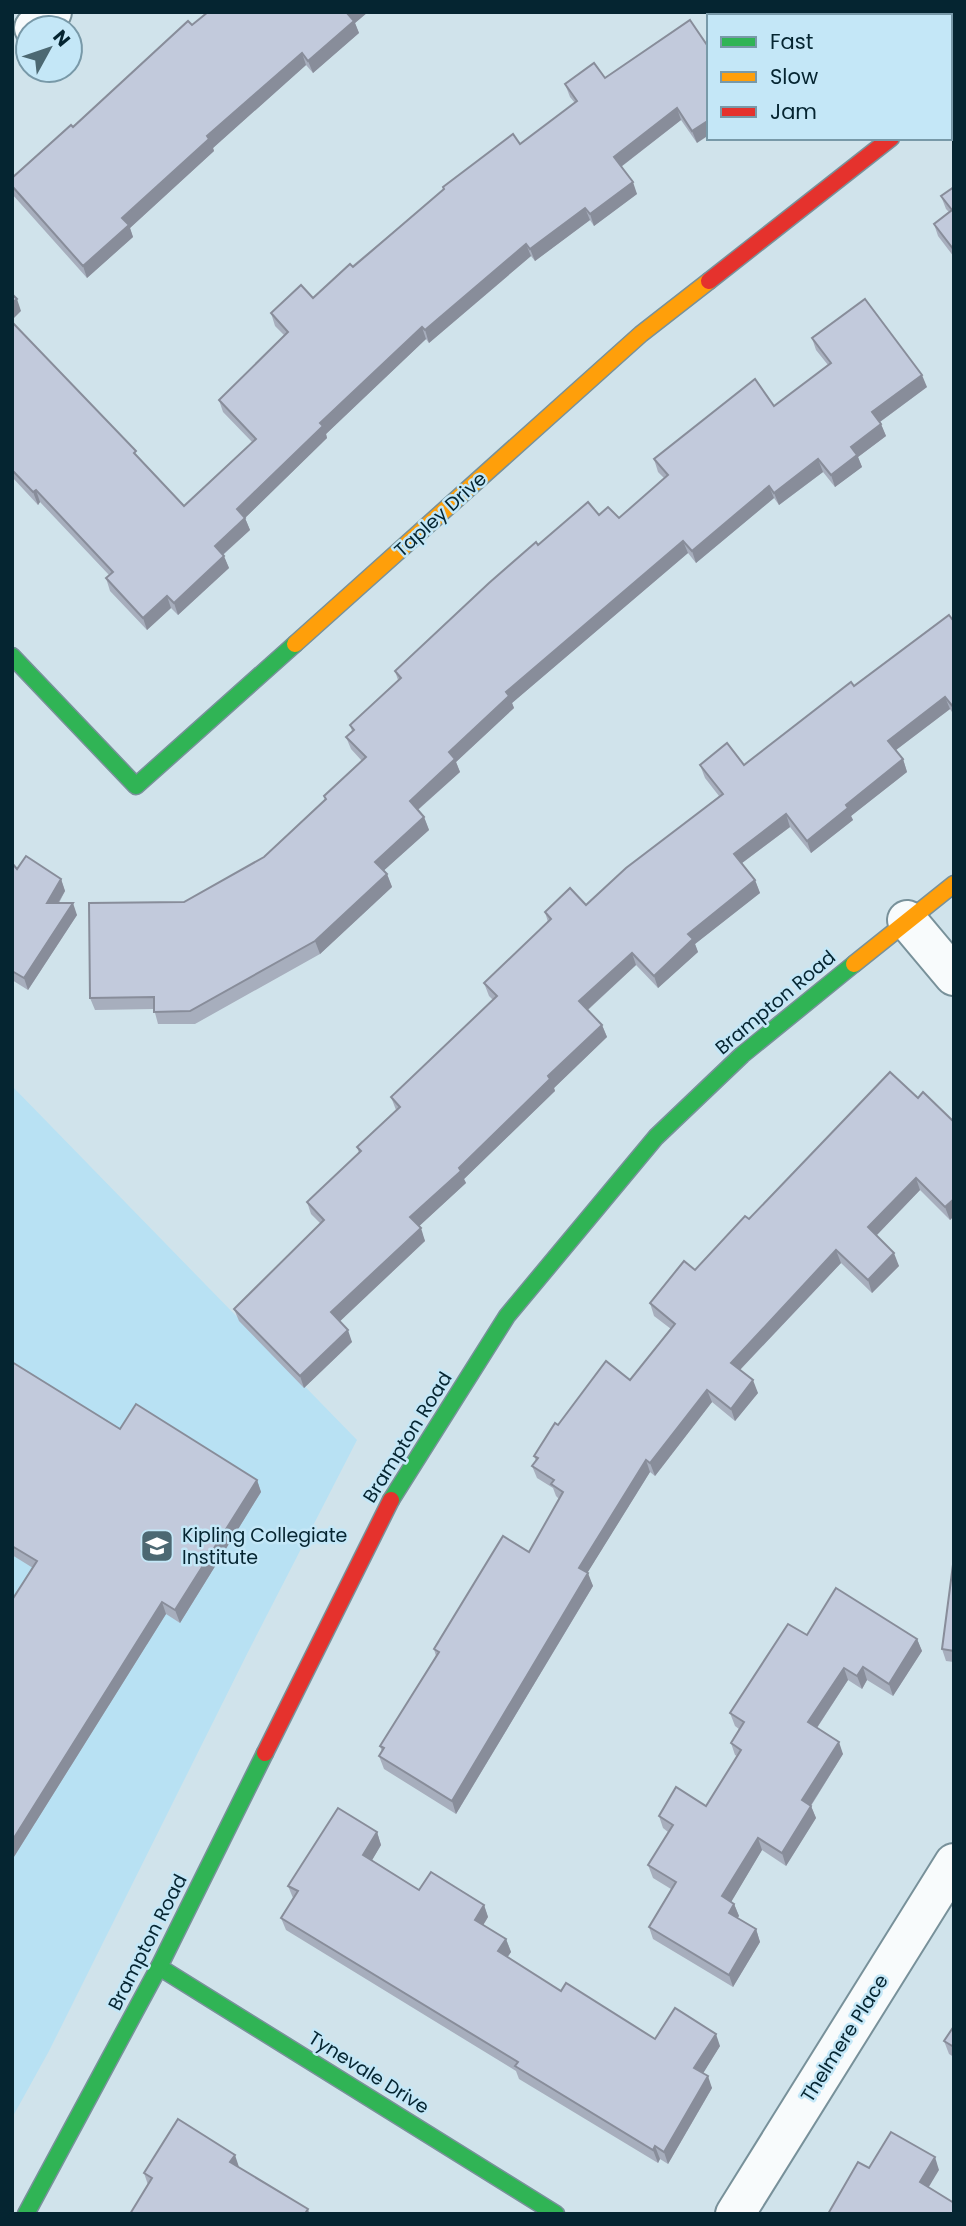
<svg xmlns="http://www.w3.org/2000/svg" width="966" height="2226" font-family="Poppins,sans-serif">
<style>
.built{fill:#b8e1f3}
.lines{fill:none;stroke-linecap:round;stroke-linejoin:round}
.street-casing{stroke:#78919a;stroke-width:42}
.fast-casing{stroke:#78919a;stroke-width:19}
.slow-casing{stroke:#78919a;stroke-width:19}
.jam-casing{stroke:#78919a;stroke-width:19}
.street{stroke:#f8fbfc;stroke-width:38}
.fast{stroke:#30b455;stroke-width:16}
.slow{stroke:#ff9f0a;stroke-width:16}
.jam{stroke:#e5322d;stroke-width:16}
.wall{fill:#a7aebd}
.shaded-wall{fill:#888d9a}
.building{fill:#c2cadc;stroke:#888d9a;stroke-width:2}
.labels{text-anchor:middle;stroke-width:5;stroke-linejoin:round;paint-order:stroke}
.street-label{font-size:19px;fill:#052531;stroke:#c4e7f7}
.poi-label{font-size:19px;fill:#052531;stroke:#c4e7f7;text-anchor:start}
</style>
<rect width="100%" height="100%" fill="#d0e3eb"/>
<polygon class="built" points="12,1086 357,1440 248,1652 49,2051 12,2118"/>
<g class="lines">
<defs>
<g id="street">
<polyline points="34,28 52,12"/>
<polyline points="950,92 954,89"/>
<polyline points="907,920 954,976"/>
<polyline points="735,2214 954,1863"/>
</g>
<g id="fast">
<polyline points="12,656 136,786 295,644"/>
<polyline points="391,1500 507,1316 656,1137 742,1055 854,964"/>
<polyline points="159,1967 556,2214"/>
<polyline points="26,2214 159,1967 265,1753"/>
</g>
<g id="slow">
<polyline points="295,644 641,334 709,281"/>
<polyline points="854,964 954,884"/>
</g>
<g id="jam">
<polyline points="709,281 891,138"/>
<polyline points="265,1753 391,1500"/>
</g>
</defs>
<use href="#street" class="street-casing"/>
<use href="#fast" class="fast-casing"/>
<use href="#slow" class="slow-casing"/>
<use href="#jam" class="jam-casing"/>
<use href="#street" class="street"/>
<use href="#fast" class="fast"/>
<use href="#slow" class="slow"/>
<use href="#jam" class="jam"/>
</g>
<g class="wall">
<polygon points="208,12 368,12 355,23 359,33 313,73 306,65 213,148 214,151 130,228 133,237 87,278 12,194 12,178"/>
<polygon points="690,20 697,143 681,120 621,167 637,194 594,226 590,220 535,261 531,256 429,343 426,339 326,434 327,438 245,518 250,530 223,555 229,568 178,615 171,608 147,630 110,591 106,578 109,575 40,502 38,505 12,477 12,322 184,506 252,442 223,412 219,400 284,335 275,326 271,313 313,298 444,190 443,187 520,144 575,103 570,97 565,84 605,78"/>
<polygon points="954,187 954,257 938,236 934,224 949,212 946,209 941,196"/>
<polygon points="812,338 927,387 880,422 886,436 858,457 862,467 835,487 823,472 779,505 774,498 696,563 688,553 512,703 514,708 456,762 460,772 418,810 424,817 429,830 384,870 387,874 392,887 320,954 195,1024 158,1024 154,1009 95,1010 90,998 264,857 325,800 324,796 362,761 351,749 346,737 352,731 350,725 398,680 395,671 538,545 599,515 619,518 664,478 658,472 654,459 774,406 828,365 816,350"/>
<polygon points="954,618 954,715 950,709 896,750 903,759 907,772 851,816 853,820 811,853 790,827 742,863 755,880 760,893 695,944 698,952 658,988 636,965 588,1010 602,1025 607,1037 554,1088 555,1091 464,1179 466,1183 419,1226 425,1241 340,1321 352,1342 304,1388 239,1321 234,1309 321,1224 311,1214 307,1202 359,1153 357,1147 396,1110 391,1097 493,1000 489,996 484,983 548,922 545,912 586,905 719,796 705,778 700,765 744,765 854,686"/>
<polygon points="12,863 17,869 61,879 65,891 59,903 77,915 28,990 12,980"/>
<polygon points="918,1098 954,1122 954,1216 950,1220 920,1190 876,1236 899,1266 872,1293 841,1263 740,1370 758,1393 735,1421 712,1402 655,1476 650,1472 587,1573 593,1586 456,1814 384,1769 379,1756 382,1752 380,1746 436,1656 434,1649 529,1552 559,1499 556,1496 553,1488 537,1478 532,1466 536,1461 534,1456 558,1425 630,1380 671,1329 654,1316 650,1303 695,1270 749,1219"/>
<polygon points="12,1362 120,1429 257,1480 261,1492 180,1623 166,1614 12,1860 12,1600 33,1568 12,1555"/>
<polygon points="954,1557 954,1662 946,1661 942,1649"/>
<polygon points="807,1635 917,1639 922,1651 893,1696 867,1680 862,1689 848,1680 817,1728 843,1754 811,1806 816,1818 786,1866 762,1850 731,1902 734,1904 739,1916 737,1918 756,1929 760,1942 733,1987 653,1939 649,1927 671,1889 653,1878 648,1865 668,1832 663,1828 659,1816 706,1806 737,1756 735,1755 731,1743 739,1729 735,1726 730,1713"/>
<polygon points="377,1832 381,1845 372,1860 419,1890 484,1905 488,1917 483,1925 506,1939 511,1952 507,1957 561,1991 655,2039 720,2046 703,2073 712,2088 668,2164 660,2159 658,2163 519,2079 516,2071 286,1930 281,1918 293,1898 288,1886"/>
<polygon points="954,2026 954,2057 949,2054 944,2041"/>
<polygon points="239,2167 308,2209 310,2214 148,2185 144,2173"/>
</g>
<g class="shaded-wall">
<polygon points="348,12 368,12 355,23 359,33 313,73 308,61"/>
<polygon points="880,12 902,12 897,16 881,16"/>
<polygon points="302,53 306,65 213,148 214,151 130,228 133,237 87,278 83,266 122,218 207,136"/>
<polygon points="677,108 681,120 618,169 614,157"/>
<polygon points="709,120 709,135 697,143 692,131"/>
<polygon points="633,182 637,194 594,226 590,214"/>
<polygon points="585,208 590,220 535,261 530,249"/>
<polygon points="526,244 531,256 429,343 425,330"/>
<polygon points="17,299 21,311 12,320 12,303"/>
<polygon points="422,327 426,339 326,434 327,438 245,518 250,530 219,558 215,546 237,509 320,423"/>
<polygon points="922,375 927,387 877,424 872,412"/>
<polygon points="881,424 886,436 858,457 862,467 835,487 831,475 851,447"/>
<polygon points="818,459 823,472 779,505 774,493"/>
<polygon points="769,486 774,498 696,563 692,551"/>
<polygon points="36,490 40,502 38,505 33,492"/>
<polygon points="683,541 688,553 512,703 514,708 456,762 460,772 414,813 410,801 449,752 506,692"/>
<polygon points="224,556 229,568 178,615 174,603"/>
<polygon points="167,596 171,608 147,630 143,618"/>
<polygon points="945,697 950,709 892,753 888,741"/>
<polygon points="903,759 907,772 851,816 853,820 811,853 807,841 846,805"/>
<polygon points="786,814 790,827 738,866 734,854"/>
<polygon points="424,817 429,830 380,874 375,862"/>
<polygon points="387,874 392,887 320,954 315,941"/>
<polygon points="61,879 65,891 51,915 47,903"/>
<polygon points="755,880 760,893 695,944 698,952 658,988 654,976 688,934"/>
<polygon points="73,903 77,915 28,990 24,978"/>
<polygon points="632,953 636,965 584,1013 579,1001"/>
<polygon points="602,1025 607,1037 554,1088 555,1091 464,1179 466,1183 415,1230 410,1217 548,1076"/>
<polygon points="916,1178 920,1190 872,1240 868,1227"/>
<polygon points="954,1199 954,1216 950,1220 945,1207"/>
<polygon points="421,1228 425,1241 336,1325 331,1312"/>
<polygon points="836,1250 841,1263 735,1375 731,1363"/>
<polygon points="894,1253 899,1266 872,1293 868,1280"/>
<polygon points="348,1330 352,1342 304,1388 300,1376"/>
<polygon points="753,1380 758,1393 735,1421 731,1409"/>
<polygon points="707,1390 712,1402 655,1476 650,1463"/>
<polygon points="646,1460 650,1472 583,1580 579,1568"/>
<polygon points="257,1480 261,1492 180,1623 175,1610"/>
<polygon points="588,1573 593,1586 456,1814 452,1801"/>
<polygon points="162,1602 166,1614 12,1860 12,1841"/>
<polygon points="917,1639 922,1651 893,1696 889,1684"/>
<polygon points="863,1667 867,1680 862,1689 857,1676"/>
<polygon points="844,1668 848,1680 812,1735 808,1722"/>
<polygon points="839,1742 843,1754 806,1813 802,1800"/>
<polygon points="811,1806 816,1818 786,1866 782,1853"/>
<polygon points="377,1832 381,1845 368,1867 363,1855"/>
<polygon points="758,1838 762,1850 727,1909 722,1896"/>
<polygon points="734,1904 739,1916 733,1925 729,1913"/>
<polygon points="484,1905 488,1917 479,1932 475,1920"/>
<polygon points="756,1929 760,1942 733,1987 729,1975"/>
<polygon points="506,1939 511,1952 503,1964 498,1951"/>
<polygon points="716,2034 720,2046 699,2080 694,2068"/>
<polygon points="708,2076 712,2088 668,2164 664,2152"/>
<polygon points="655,2146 660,2159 658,2163 653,2150"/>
<polygon points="235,2155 239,2167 230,2162"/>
<polygon points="935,2157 939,2170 924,2195 920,2182"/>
</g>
<g class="building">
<polygon points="208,12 348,12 347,13 354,21 308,61 302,53 207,136 209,139 122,218 129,225 83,266 12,186 12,178 71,125 73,127 188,21 192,25"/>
<polygon points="797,12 880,12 882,16 800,16"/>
<polygon points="690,20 709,48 709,120 692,131 677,108 614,157 633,182 590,214 585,208 530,249 526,244 425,330 422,327 320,423 323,426 237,509 245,518 215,546 224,556 174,603 167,596 143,618 106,578 113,572 36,490 33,492 12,470 12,322 136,451 134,453 184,506 256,439 219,400 288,332 271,313 301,285 313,298 350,264 353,267 444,189 443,187 513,134 520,144 577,101 565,84 594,63 605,78"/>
<polygon points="954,187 954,250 934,224 952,210 941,196"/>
<polygon points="12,294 17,299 12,303"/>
<polygon points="865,299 922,375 872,412 881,424 851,447 857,455 831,475 818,459 774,493 769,486 692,551 683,541 506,692 509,696 449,752 455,759 410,801 424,817 375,862 387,874 315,941 190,1011 154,1012 154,997 90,998 89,903 184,902 264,857 326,799 324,796 366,757 346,737 354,730 350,725 401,678 395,671 489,583 536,542 538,545 588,502 599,515 608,507 619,518 668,475 654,459 755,379 774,406 831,363 812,338"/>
<polygon points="949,615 952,619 954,618 954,708 945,697 888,741 903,759 846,805 848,808 807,841 786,814 734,854 755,880 688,934 693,939 654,976 632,953 579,1001 602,1025 548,1076 550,1079 459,1168 461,1171 410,1217 421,1228 331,1312 348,1330 300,1376 234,1309 324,1220 307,1202 361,1151 357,1147 400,1107 391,1097 497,996 484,983 551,919 545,912 570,888 586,905 626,868 723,794 700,765 727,743 744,765 851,682 854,686"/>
<polygon points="26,856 61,879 47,903 73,903 24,978 12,971 12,863 17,869"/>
<polygon points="890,1072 918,1098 923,1092 954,1122 954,1199 945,1207 916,1178 868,1227 894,1253 868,1280 836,1250 731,1363 753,1380 731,1409 707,1390 650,1463 646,1460 579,1568 588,1573 452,1801 379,1756 384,1748 380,1746 439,1652 434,1649 503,1536 529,1552 563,1492 551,1484 554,1480 532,1466 538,1458 534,1456 555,1423 558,1425 606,1361 630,1380 675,1324 650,1303 684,1261 695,1270 745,1216 749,1219"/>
<polygon points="12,1362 120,1429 136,1404 257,1480 175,1610 162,1602 12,1841 12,1600 37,1561 12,1546"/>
<polygon points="954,1557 954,1651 942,1649"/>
<polygon points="836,1588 917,1639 889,1684 863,1667 857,1676 844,1668 808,1722 839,1742 802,1800 811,1806 782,1853 758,1838 722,1896 734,1904 729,1913 756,1929 729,1975 649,1927 676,1882 648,1865 673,1825 659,1816 676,1787 706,1806 741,1750 731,1743 744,1722 730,1713 788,1624 807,1635"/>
<polygon points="338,1808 377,1832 363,1855 419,1890 431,1872 484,1905 475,1920 506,1939 498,1951 561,1991 566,1983 655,2039 675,2008 716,2034 694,2068 708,2076 664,2152 655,2146 653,2150 515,2066 518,2062 281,1918 298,1891 288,1886"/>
<polygon points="954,2026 954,2047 944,2041"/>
<polygon points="178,2119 235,2155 230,2162 308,2209 306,2212 310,2214 130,2214 152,2178 144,2173"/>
<polygon points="891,2132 935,2157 920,2182 954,2203 954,2214 828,2214 858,2162 869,2168"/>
</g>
<defs>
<symbol id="school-square" viewBox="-11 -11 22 22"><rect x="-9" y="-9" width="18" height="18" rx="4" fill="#4c6872" stroke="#c4e7f7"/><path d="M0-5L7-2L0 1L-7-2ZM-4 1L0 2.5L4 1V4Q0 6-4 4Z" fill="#fff"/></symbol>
</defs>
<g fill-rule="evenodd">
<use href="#school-square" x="138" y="1527" width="38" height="38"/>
</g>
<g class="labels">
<g class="street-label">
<text transform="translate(440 514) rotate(-42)" y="7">Tapley Drive</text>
<text transform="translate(775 1002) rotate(-40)" y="7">Brampton Road</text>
<text transform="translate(407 1437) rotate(-58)" y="7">Brampton Road</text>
<text transform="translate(147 1942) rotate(-63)" y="7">Brampton Road</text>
<text transform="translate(844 2038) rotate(-58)" y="7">Thelmere Place</text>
<text transform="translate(369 2072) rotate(32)" y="7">Tynevale Drive</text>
</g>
<g class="poi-label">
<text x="182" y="1542">Kipling Collegiate<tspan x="182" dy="22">Institute</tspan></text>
</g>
</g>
<rect width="966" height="2226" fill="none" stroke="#052531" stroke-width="28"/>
<rect x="707" y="14" width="245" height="126" fill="#c4e7f7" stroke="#7899a8" stroke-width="2"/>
<rect x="721" y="37" width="35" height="10" fill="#30b455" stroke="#7899a8" stroke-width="2"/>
<text x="770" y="49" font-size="21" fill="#052531">Fast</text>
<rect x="721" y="72" width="35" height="10" fill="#ff9f0a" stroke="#7899a8" stroke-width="2"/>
<text x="770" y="84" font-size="21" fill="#052531">Slow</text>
<rect x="721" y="107" width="35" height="10" fill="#e5322d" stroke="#7899a8" stroke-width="2"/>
<text x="770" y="119" font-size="21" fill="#052531">Jam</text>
<g transform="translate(49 49) rotate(50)"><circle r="33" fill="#c4e7f7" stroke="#7899a8" stroke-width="2"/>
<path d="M0-5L12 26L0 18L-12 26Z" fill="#4c6872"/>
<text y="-10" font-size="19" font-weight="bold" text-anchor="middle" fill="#052531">N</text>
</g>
</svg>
